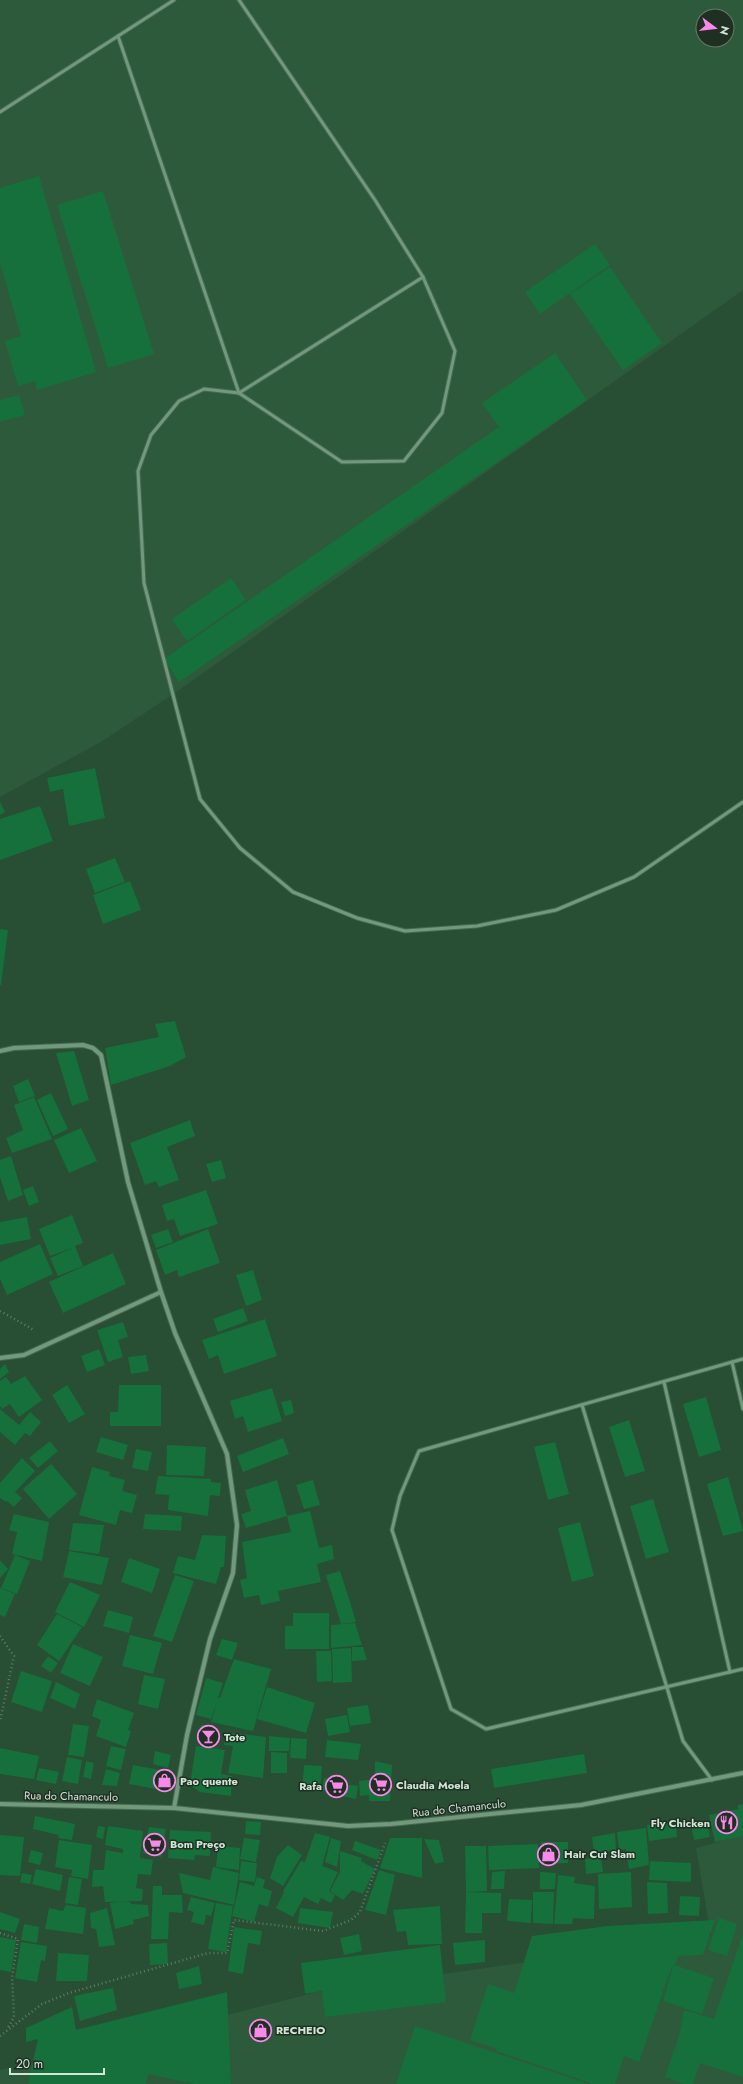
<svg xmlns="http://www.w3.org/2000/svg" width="743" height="2084" font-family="Jost,sans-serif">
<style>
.built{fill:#2d5a3b;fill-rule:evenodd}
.building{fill:#16703b}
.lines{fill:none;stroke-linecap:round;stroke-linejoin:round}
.service-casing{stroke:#476953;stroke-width:5}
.minor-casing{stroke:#476953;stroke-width:6}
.path{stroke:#5d7d67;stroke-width:2.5;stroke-dasharray:1 3;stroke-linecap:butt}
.service{stroke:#71997b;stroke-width:3}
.minor{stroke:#71997b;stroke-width:4}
.labels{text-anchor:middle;stroke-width:3;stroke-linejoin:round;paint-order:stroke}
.poi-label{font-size:11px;font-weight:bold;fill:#d1e6d6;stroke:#1f3023;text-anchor:start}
.street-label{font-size:11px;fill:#d1e6d6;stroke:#1f3023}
</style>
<rect width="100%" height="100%" fill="#284e34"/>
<g class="built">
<path d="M0,0H743V290L172,695L101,742L0,797ZM703,16H727V40H703Z"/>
<polygon points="743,1835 743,2084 0,2084 0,2070 61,2057 317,1992 711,1936 696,1848"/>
</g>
<g class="building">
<polygon points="39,176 96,372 37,390 35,381 18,386 5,341 21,336 0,263 0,188"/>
<polygon points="103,191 154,354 108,368 57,205"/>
<polygon points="595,244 610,265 540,314 525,292"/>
<polygon points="610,267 662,343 623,370 570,294"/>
<polygon points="555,353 587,400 179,682 164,659 499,427 482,403"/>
<polygon points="19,395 25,415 0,422 0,400"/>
<polygon points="231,578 246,600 187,641 172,619"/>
<polygon points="95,768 105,818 69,826 63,789 50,792 47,778"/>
<polygon points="0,802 5,812 0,815"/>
<polygon points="40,806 53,841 0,860 0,819"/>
<polygon points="115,858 125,882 95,893 86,869"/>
<polygon points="130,881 141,910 103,924 93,895"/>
<polygon points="0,929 8,930 1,985 0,985"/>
<polygon points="175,1021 186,1057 170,1066 111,1085 105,1048 159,1037 155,1024"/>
<polygon points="74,1051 89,1100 72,1106 56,1053"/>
<polygon points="28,1079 35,1096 19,1102 13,1086"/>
<polygon points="51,1093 68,1129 53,1136 37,1100"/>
<polygon points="34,1097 52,1139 12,1153 6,1138 23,1130 14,1105"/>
<polygon points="190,1120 195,1136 167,1147 179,1180 159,1187 156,1181 145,1185 130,1143"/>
<polygon points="81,1128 97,1161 69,1173 54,1140"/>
<polygon points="11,1156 23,1195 8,1201 0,1177 0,1160"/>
<polygon points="221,1160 226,1178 212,1182 206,1164"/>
<polygon points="33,1186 39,1202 29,1206 23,1190"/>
<polygon points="206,1190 218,1224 180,1236 174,1219 167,1221 162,1205"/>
<polygon points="72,1215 83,1243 75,1246 83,1266 58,1276 50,1258 72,1248 50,1256 39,1229"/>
<polygon points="27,1217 31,1239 0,1245 0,1222"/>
<polygon points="168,1229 173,1242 156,1248 151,1235"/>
<polygon points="208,1229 220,1263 179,1277 177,1270 165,1275 156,1250"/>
<polygon points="40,1244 53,1274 7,1295 0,1279 0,1262"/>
<polygon points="113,1253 126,1284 63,1313 49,1282"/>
<polygon points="253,1270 262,1300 246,1306 236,1275"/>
<polygon points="243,1308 248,1321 218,1332 213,1319"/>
<polygon points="265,1319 277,1356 224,1374 218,1355 209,1359 202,1340"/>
<polygon points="123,1322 128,1337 118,1340 123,1357 108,1362 97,1330"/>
<polygon points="99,1349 105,1365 87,1372 81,1356"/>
<polygon points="146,1355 149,1371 131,1374 128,1357"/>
<polygon points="5,1364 9,1372 0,1379 0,1369"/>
<polygon points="25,1376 42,1400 19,1417 10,1404 2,1409 0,1406 0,1381 6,1377 11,1384"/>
<polygon points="67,1385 85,1414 69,1423 52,1395"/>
<polygon points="119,1385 161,1385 161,1426 110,1426 110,1412 118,1412"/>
<polygon points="272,1388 282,1421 248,1432 243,1416 235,1419 230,1401"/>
<polygon points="706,1397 721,1450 699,1457 683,1404"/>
<polygon points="291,1400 294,1413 285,1416 281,1402"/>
<polygon points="0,1409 19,1425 30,1412 41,1422 30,1436 25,1433 15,1445 0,1432"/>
<polygon points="629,1420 645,1471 625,1477 609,1427"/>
<polygon points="101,1437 128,1445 123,1460 96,1452"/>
<polygon points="283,1438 289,1454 243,1472 237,1456"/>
<polygon points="50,1441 58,1451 38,1468 29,1458"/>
<polygon points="555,1442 569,1494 548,1500 534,1447"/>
<polygon points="167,1445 206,1447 204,1476 166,1475"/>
<polygon points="136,1449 152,1452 148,1471 132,1468"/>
<polygon points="22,1458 35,1471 15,1492 22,1498 14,1507 7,1501 6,1502 0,1498 0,1483"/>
<polygon points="51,1464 77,1494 49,1519 23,1489"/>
<polygon points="92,1467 110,1472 109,1476 125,1480 122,1491 137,1495 132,1513 120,1510 116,1525 79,1515"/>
<polygon points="158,1476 211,1479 211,1482 221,1483 220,1496 210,1495 208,1516 168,1510 169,1495 155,1494"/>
<polygon points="728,1477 743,1531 723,1536 707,1484"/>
<polygon points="277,1480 287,1516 246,1528 241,1514 251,1511 245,1490"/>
<polygon points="313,1480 320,1505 304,1509 296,1485"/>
<polygon points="653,1499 669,1552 646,1559 630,1506"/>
<polygon points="310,1511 319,1548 332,1545 334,1559 317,1564 321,1582 278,1591 280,1601 261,1605 259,1595 244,1598 240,1580 247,1578 242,1542 291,1532 287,1516"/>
<polygon points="14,1514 49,1522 42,1561 12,1554 17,1532 9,1530"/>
<polygon points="145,1514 182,1516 181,1531 143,1529"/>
<polygon points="580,1522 594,1576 572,1582 558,1528"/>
<polygon points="73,1523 104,1525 99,1554 69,1550"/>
<polygon points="202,1535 226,1536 224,1567 221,1567 216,1584 173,1573 178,1556 195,1560"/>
<polygon points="69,1551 109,1558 102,1585 63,1577"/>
<polygon points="15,1555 30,1561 17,1594 1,1588"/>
<polygon points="129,1558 160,1569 152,1593 121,1582"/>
<polygon points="0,1560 8,1569 0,1578"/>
<polygon points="340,1571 351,1605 356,1622 341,1624 326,1575"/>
<polygon points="175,1575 194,1581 172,1642 153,1636"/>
<polygon points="70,1582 100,1595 84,1627 55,1612"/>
<polygon points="0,1588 15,1594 5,1617 0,1615"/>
<polygon points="108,1610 133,1617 129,1633 103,1626"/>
<polygon points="293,1613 329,1613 329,1649 285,1649 285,1626 293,1626"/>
<polygon points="57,1614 82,1627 59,1661 37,1645"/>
<polygon points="355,1623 362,1645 331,1648 331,1625"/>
<polygon points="130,1635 162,1643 153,1674 122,1666"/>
<polygon points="222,1639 238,1643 232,1660 216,1655"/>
<polygon points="73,1644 103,1657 90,1686 60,1673"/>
<polygon points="352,1647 363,1647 367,1660 352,1661"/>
<polygon points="351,1648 352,1682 333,1683 332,1649"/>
<polygon points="316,1651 331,1651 332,1681 317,1682"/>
<polygon points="48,1656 58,1663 51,1673 41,1666"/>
<polygon points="234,1659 271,1669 253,1731 211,1722 217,1702 211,1719 196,1715 206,1678 223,1683 218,1698 220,1698"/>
<polygon points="21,1671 52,1681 42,1712 11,1702"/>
<polygon points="144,1675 165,1679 158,1709 138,1704"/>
<polygon points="56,1682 80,1694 75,1709 50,1698"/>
<polygon points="267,1687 315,1703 306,1733 257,1719"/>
<polygon points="97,1699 134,1713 128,1730 131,1731 126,1747 96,1736 101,1720 92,1716"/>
<polygon points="368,1705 371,1723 350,1726 347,1708"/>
<polygon points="347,1715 350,1732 328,1736 325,1719"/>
<polygon points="73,1724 89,1726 84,1757 68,1755"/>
<polygon points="201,1725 218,1729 214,1747 197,1742"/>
<polygon points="226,1732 266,1737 263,1778 228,1773 233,1746 224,1745"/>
<polygon points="269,1736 290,1738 289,1751 269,1751"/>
<polygon points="291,1738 307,1739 306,1759 290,1758"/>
<polygon points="327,1740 361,1744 358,1760 325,1757"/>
<polygon points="111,1746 126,1749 121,1770 106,1766"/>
<polygon points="196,1746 225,1750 221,1774 232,1776 231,1796 200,1792 193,1787 191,1777"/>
<polygon points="0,1748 39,1756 34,1779 0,1774"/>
<polygon points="155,1751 171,1755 168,1768 153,1764"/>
<polygon points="271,1752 287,1753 287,1773 271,1773"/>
<polygon points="584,1754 587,1773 494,1788 491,1769"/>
<polygon points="67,1757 82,1760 78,1784 62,1781"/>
<polygon points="86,1761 94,1763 91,1779 83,1777"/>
<polygon points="375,1761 392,1765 390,1801 369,1801 369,1795 360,1796 359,1781 375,1779"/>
<polygon points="133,1765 160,1770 156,1789 129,1784"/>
<polygon points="304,1765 322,1766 320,1792 302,1791"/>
<polygon points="39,1768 59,1772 56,1784 36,1780"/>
<polygon points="106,1769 120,1773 117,1786 102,1785"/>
<polygon points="164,1772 173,1775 172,1791 160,1789"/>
<polygon points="324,1778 343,1781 341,1793 322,1790"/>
<polygon points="343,1784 358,1786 356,1799 342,1796"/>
<polygon points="743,1804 743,1836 715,1842 709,1815 739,1809 737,1806"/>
<polygon points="35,1816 75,1824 72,1840 58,1838 59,1835 33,1829"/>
<polygon points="246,1821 261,1822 260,1835 245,1834"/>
<polygon points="707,1821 710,1837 694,1840 691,1824"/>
<polygon points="676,1822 677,1837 649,1841 647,1825"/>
<polygon points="98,1826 105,1827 103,1839 96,1837"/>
<polygon points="108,1826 143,1831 140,1858 153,1860 151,1875 138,1874 136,1888 143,1889 142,1901 105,1902 103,1886 92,1887 93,1870 104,1870 106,1850 123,1853 123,1849 105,1845"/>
<polygon points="149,1827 166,1829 161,1857 143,1853"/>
<polygon points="646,1828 649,1865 629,1869 626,1849 619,1850 617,1832"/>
<polygon points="170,1830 211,1832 210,1856 195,1855 194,1860 168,1858"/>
<polygon points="315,1833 330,1837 322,1866 338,1872 329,1891 335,1895 331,1903 321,1898 318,1904 304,1897 293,1917 276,1908 284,1892 283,1891 301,1861 305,1862"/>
<polygon points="615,1833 616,1850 594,1853 592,1837"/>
<polygon points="0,1835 24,1837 20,1876 0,1875"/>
<polygon points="244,1838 260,1840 256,1862 240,1859"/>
<polygon points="331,1838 341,1841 337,1867 325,1862"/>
<polygon points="390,1838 422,1838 422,1878 380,1868"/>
<polygon points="424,1839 439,1840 444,1862 435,1864"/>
<polygon points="59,1840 92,1845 88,1879 71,1876 72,1870 55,1867"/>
<polygon points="355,1841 381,1850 377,1860 352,1850"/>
<polygon points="541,1842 568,1842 568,1863 541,1864"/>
<polygon points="538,1844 539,1868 489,1870 488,1846"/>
<polygon points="288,1845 302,1855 283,1886 270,1878 277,1857"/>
<polygon points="218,1846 240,1848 239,1870 216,1867"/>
<polygon points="465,1846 486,1846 487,1891 466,1892"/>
<polygon points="31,1850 43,1853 40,1865 28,1862"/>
<polygon points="340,1851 362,1858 361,1861 375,1869 363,1894 352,1890 343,1900 330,1891 340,1872"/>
<polygon points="601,1857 603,1872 586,1874 585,1859"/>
<polygon points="241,1861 257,1863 255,1882 239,1880"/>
<polygon points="650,1861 691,1863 691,1882 649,1880"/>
<polygon points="213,1867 239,1873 234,1905 183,1893 179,1873 210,1880"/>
<polygon points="36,1869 63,1875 60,1891 32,1884"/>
<polygon points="379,1870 395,1875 386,1915 365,1910"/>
<polygon points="505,1871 504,1889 491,1889 492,1872"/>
<polygon points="540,1872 556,1873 555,1889 540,1889"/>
<polygon points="631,1872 632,1907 599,1909 598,1874"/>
<polygon points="22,1873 32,1875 30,1884 20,1882"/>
<polygon points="558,1875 575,1877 574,1883 595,1886 594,1919 573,1918 572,1924 554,1924"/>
<polygon points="69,1877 82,1879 78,1905 65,1903"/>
<polygon points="257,1877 265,1880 263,1888 272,1891 268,1907 259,1904 254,1922 232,1916 240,1882 254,1886"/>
<polygon points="647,1882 667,1883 668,1913 648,1914"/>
<polygon points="153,1886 162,1886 162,1895 182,1895 183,1913 169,1912 168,1939 151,1939"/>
<polygon points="466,1892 501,1893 501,1913 482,1913 482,1933 465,1933"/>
<polygon points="533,1892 554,1892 553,1924 533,1923"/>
<polygon points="680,1896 700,1897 699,1916 679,1915"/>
<polygon points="191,1897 215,1903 211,1916 206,1915 204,1925 191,1922 194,1912 187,1910"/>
<polygon points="509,1899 532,1900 531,1923 507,1921"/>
<polygon points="122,1901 130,1902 131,1904 148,1905 149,1916 133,1920 134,1924 115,1929 110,1903"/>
<polygon points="216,1903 233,1906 226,1952 208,1949"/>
<polygon points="66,1905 86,1908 83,1934 45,1929 49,1908 63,1911"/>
<polygon points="440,1906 442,1944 408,1945 406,1931 397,1932 393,1910"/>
<polygon points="107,1908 115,1945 99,1947 96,1929 91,1928 90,1913"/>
<polygon points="300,1908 333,1912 330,1928 298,1923"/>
<polygon points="0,1912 20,1919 15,1933 0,1929"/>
<polygon points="719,1918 737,1924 727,1956 708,1950"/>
<polygon points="715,1920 703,1955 679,1956 674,1965 714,1978 702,2014 663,2001 673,1966 670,1971 639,2062 624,2056 615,2084 593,2084 496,2051 497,2049 470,2040 488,1984 514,1993 532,1936 608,1926"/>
<polygon points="24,1924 39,1927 37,1943 21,1940"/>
<polygon points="234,1927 262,1931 260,1945 248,1943 243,1974 228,1971"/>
<polygon points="359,1934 362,1951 344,1955 340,1938"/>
<polygon points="743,1934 743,2077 700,2063 693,2084 684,2084 665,2077 680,2033 684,2010 714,2019"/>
<polygon points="0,1937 16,1940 11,1972 0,1970"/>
<polygon points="485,1940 485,1962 455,1965 453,1943"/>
<polygon points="21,1942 47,1946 45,1961 41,1960 37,1982 15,1978"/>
<polygon points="167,1943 168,1964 150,1965 149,1944"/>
<polygon points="440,1945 446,2002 325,2017 322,1991 305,1994 301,1963"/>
<polygon points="58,1953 89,1955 87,1981 56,1981"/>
<polygon points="199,1966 202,1984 179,1989 176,1973"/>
<polygon points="113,1988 117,2010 80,2021 74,1996"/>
<polygon points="227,1992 231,2084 194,2084 148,2074 146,2084 28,2084 38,2039 26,2042 26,2028 72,2007 76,2030"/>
<polygon points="415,2026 589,2084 396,2084"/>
</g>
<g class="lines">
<defs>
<g id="service">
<polyline points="239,0 375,200 423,277 455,351 442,413 404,461 342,462 239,393 204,389 179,401 151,435 138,471 144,583 200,799 240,848 293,892 357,918 405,931 477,926 556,910 634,877 743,802"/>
<polyline points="118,36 239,393"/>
<polyline points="0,112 174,0"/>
<polyline points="239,393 423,277"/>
<polyline points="743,1359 419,1451 400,1496 392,1530 451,1709 486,1729 743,1669"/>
<polyline points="732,1362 743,1409"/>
<polyline points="664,1382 730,1672"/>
<polyline points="582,1405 683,1741 712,1780"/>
</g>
<g id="minor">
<polyline points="0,1051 14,1048 83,1045 93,1048 101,1055 128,1182 161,1292 175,1333 227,1454 237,1525 233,1573 210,1639 187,1735 174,1808 0,1804"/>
<polyline points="0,1358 24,1355 161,1292"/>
<polyline points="174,1808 348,1826 391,1824 581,1805 743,1773"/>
</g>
</defs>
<use href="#service" class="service-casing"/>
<use href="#minor" class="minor-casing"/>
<g class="path">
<polyline points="0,1311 34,1330"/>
<polyline points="0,1636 14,1656 0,1721"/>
<polyline points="0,1933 18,1939 12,1977 14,2017 8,2028"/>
<polyline points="0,2036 42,2004 69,1993 208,1953 227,1953 234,1920 323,1931 351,1920 360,1912 385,1843"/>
</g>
<use href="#service" class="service"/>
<use href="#minor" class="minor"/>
</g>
<defs>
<symbol id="bar-ring" viewBox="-11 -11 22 22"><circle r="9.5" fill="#1f3023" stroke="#f888ea" stroke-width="1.5"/><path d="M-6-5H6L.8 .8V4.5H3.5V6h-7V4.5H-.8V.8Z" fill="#f888ea"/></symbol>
<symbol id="shop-ring" viewBox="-11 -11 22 22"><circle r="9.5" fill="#1f3023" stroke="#f888ea" stroke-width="1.5"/><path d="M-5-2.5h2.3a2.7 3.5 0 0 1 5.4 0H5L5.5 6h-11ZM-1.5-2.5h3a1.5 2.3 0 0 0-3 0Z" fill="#f888ea"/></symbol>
<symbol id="supermarket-ring" viewBox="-11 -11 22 22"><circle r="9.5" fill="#1f3023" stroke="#f888ea" stroke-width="1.5"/><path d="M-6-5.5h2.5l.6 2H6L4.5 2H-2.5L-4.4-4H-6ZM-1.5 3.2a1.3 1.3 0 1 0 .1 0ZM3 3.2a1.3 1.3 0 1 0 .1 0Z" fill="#f888ea"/></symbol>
<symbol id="restaurant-ring" viewBox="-11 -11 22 22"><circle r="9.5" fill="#1f3023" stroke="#f888ea" stroke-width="1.5"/><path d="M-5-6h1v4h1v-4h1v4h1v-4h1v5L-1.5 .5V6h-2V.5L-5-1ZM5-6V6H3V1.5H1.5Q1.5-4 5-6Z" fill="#f888ea"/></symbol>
</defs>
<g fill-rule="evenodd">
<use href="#bar-ring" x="196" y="1724" width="25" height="25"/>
<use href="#shop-ring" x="152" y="1768" width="25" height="25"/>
<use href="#supermarket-ring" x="368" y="1772" width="25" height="25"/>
<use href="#supermarket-ring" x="324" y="1774" width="25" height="25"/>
<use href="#restaurant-ring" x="714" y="1810" width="25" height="25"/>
<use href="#supermarket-ring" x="142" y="1832" width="25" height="25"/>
<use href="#shop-ring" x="536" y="1842" width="25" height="25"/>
<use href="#shop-ring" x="248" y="2018" width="25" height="25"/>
</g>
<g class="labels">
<g class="poi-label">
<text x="224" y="1741">Tote</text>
<text x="180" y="1785">Pao quente</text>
<text x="396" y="1789">Claudia Moela</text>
<text x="322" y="1790" text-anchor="end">Rafa</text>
<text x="710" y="1827" text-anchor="end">Fly Chicken</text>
<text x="170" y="1848">Bom Preço</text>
<text x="564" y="1858">Hair Cut Slam</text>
<text x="276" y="2034">RECHEIO</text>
</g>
<g class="street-label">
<text transform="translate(71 1796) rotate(1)" y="4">Rua do Chamanculo</text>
<text transform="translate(459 1808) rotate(-6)" y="4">Rua do Chamanculo</text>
</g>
</g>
<g transform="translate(715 28) rotate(105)"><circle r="19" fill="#1f3023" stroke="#66796b"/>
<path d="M0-3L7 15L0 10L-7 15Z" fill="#f888ea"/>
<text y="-6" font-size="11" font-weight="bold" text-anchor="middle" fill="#d1e6d6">N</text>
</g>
<path d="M10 2068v6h94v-6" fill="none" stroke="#d1e6d6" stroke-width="2"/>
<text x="16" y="2068" font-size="12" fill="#d1e6d6" stroke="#1f3023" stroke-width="3" paint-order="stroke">20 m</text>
</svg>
